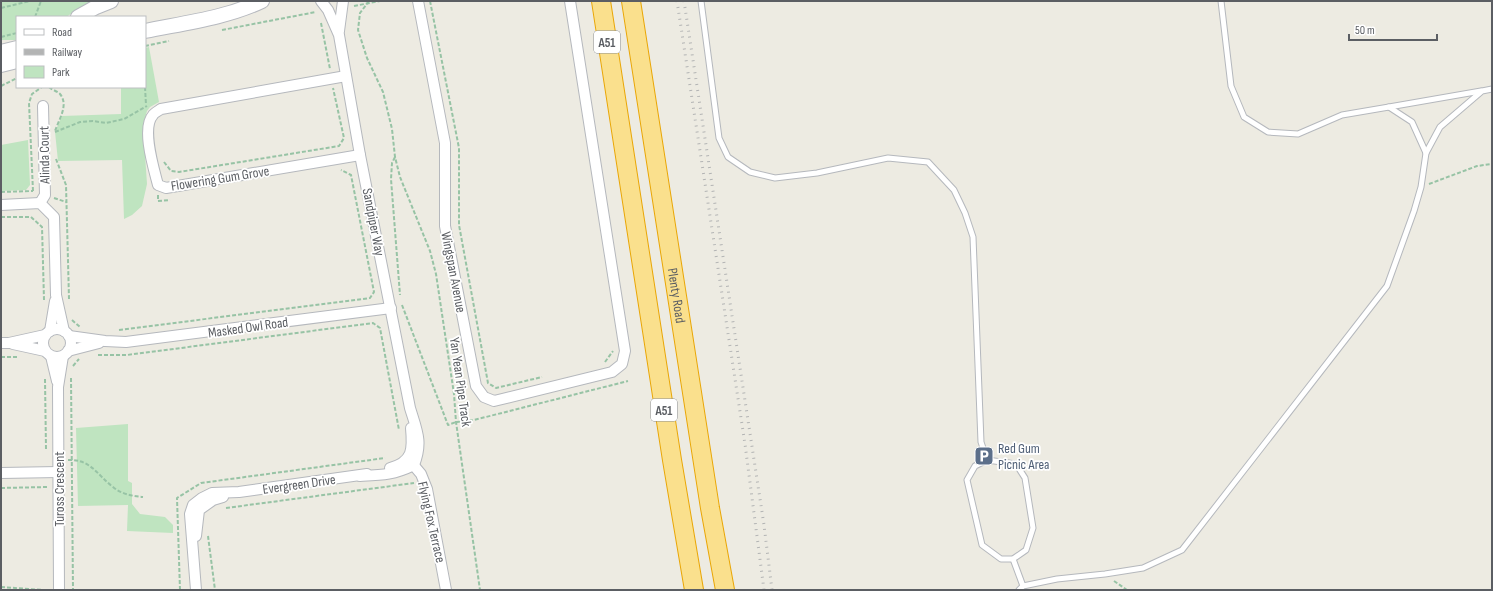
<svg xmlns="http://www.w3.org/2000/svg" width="1493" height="591" font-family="'Sofia Sans Condensed',sans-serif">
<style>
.green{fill:#bfe4c0}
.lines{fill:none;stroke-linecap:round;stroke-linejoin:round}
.lane-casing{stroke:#b5b8bd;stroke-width:7}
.street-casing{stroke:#b5b8bd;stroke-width:12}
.secondary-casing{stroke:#b6b9bf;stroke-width:16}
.highway-casing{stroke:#e9a606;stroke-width:20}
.path{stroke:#97c3a5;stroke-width:2;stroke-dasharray:4 2;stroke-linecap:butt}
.lane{stroke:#fff;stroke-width:5}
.street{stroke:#fff;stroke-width:10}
.secondary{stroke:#fff;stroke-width:14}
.highway{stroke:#fae08d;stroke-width:18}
.rail{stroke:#b3b4b4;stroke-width:3;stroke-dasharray:1 5;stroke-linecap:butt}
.labels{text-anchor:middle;stroke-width:3.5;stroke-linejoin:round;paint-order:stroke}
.shield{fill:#fff;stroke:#8c8e92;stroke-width:1}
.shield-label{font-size:13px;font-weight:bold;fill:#5b5e63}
.street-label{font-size:14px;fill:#5b5e63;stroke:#fff}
.service-label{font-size:14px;fill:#4e5e75;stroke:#fff;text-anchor:start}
</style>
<rect width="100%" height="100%" fill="#edebe2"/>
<g class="green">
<polygon points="1,1 91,1 66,17 17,17 17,40 1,40"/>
<polygon points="149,47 159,102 150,107 147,111 143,125 147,184 142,206 132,215 124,219 122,160 58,161 55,132 62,116 121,114 121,87 145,87 145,48"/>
<polygon points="28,140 30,185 26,190 1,191 1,145"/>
<polygon points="128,424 128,481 132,483 132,504 140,514 165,517 173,525 173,533 127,531 128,505 78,506 76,428"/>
</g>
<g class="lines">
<defs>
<g id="lane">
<polyline points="701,1 719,138 728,157 750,172 775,178 817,173 888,158 928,162 954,190 965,213 973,237 981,442 987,460"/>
<polyline points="1389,107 1481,91"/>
<polyline points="1426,153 1440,127 1482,91 1492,89"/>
<polygon points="987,460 1016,464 1025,478 1033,528 1026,550 1013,559 1001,559 982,545 967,480 975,466"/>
<polyline points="1013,559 1023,586"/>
<polyline points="1019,590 1023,586 1057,579 1105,574 1143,568 1182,550 1387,286 1414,211 1421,187 1426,153 1412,122 1389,107 1342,115 1298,134 1268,132 1244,117 1231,86 1221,1"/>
</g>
<g id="street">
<path d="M321,1L328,10L339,35L360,155L410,408C417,431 423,442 414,465C393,475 383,475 360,476"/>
<polyline points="418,1 445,143 445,226 476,386 484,397 494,401 612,372 622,364 625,351 570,1"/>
<polyline points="339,31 343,1"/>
<path d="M346,76L161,109C158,111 154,113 153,115C141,128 154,169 158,185L166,188L360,155"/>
<polyline points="40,203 45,195 43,106"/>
<polyline points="1,205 40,203 54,217 56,295 64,331"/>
<circle cx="57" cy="343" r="14"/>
<polyline points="50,331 55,301"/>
<polyline points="69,336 105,341 126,342 391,308"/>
<polyline points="1,343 9,343 45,335"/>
<polyline points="13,344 45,351"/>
<polyline points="68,351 99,343"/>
<polyline points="51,356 57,381"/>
<polyline points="410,461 421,474 427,489 446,590"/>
<path d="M390,468C413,462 413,449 411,428"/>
<polyline points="1,473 59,472"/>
<polyline points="196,536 199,510 213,500 223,497"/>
<polyline points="59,590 58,387 63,356"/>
<polyline points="196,590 190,514 193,505 202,498 212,493 239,492 367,474"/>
</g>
<g id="secondary">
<polyline points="78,17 96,7 111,1"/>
<path d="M145,31C184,23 226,18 262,1"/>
<polyline points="1,52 17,48"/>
<polyline points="1,65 17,61"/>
</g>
<g id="highway">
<polyline points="601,1 672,460 694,590"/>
<path id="s1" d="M631,1L710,508L725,590"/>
</g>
</defs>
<use href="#lane" class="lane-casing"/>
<use href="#street" class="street-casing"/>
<use href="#secondary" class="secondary-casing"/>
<use href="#highway" class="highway-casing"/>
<g class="path">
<polyline points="369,1 360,13 358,30 367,58 383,92 392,129 395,157 400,177 430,251 436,274 454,394 456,422 480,590"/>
<polyline points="430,1 459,148 459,225 488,383 496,388 542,377"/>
<polyline points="354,6 380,1"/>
<polyline points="1,8 30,1"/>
<polyline points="35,17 41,1"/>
<polyline points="321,23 330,69"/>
<polyline points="222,30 316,12"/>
<polyline points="1,37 17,33"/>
<polyline points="145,46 169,41"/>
<polyline points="1,86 17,78"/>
<path d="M49,87C52,90 57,91 60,94C69,105 59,119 55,131"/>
<polyline points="145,87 146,105"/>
<polyline points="55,132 80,122 93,121 106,123 124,119 147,106"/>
<polyline points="395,157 392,163 391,179 400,295"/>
<polyline points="56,159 66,185 69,299"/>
<polyline points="164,162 171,171 179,172 339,146 344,138 333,88"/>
<polyline points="1429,184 1477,166 1492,164"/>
<polyline points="33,191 29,103 32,94 42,87"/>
<polyline points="1,192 33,191"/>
<polyline points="158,195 158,201 170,200"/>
<polyline points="54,198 66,202"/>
<polyline points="1,217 31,217 42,227 44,300"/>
<polyline points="402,305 448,425 456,422 474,420 628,381"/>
<polyline points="72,320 80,327"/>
<polyline points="119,330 370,298 374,292 351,175 341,170"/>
<polyline points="98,355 127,355 373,323 380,328 399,430"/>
<polyline points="1,357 19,357"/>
<polyline points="605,362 613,351"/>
<polyline points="73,366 79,359"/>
<polyline points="71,378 73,590"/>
<polyline points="45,379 46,449"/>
<path d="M68,460C91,459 97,475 113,487C121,494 132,496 143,497"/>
<polyline points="1,488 48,487"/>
<polyline points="226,508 414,483"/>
<polyline points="208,536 215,590"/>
<polyline points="1114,581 1127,590"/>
<polyline points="1,587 43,590"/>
<polyline points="180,590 177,498 201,483 385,458"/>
<polyline points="1447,590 1448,590"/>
<polyline points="1492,590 1492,589"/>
</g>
<use href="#lane" class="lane"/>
<use href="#street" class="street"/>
<use href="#secondary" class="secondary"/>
<use href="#highway" class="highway"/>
<g class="rail">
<polyline points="677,1 745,444 764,590"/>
<polyline points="684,1 764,525 772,590"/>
</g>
</g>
<defs>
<symbol id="parking-square" viewBox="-11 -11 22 22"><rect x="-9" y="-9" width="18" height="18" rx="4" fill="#5c6f8a" stroke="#fff"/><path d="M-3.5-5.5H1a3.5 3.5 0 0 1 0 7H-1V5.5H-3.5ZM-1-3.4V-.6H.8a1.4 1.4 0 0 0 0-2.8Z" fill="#fff"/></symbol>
</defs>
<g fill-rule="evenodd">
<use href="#parking-square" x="973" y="445" width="22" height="22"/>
</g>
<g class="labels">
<g class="shield">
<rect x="594" y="31" width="26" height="22" rx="3"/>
<rect x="651" y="399" width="26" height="22" rx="3"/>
</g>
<g class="shield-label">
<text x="607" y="47">A51</text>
<text x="664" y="415">A51</text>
</g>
<g class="street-label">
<text transform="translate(44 155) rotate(-91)" y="5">Alinda Court</text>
<text transform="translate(220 178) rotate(-9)" y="5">Flowering Gum Grove</text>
<text transform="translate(374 222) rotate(79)" y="5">Sandpiper Way</text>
<text transform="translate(454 272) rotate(79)" y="5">Wingspan Avenue</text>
<text dy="5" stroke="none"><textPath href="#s1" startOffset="298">Plenty Road</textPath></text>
<text transform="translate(248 327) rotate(-8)" y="5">Masked Owl Road</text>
<text transform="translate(461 382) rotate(82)" y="5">Yan Yean Pipe Track</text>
<text transform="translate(299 484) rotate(-8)" y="5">Evergreen Drive</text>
<text transform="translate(59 489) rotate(-90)" y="5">Tuross Crescent</text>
<text transform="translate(432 522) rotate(77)" y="5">Flying Fox Terrace</text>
</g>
<g class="service-label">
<text x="998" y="453">Red Gum<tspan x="998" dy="16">Picnic Area</tspan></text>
</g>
</g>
<rect width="1493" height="591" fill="none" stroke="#5b5e63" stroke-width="4"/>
<rect x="16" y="16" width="130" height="72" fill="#ffffff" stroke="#bdbfc1"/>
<rect x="24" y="29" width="20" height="6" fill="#ffffff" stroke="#bdbfc1"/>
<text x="52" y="36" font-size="12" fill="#5b5e63">Road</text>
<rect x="24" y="49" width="20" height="6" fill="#b3b4b4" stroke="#bdbfc1"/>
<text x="52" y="56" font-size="12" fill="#5b5e63">Railway</text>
<rect x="24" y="66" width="20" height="12" fill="#bfe4c0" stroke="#bdbfc1"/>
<text x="52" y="76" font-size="12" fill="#5b5e63">Park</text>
<path d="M1349 34v6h88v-6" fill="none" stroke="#5b5e63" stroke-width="2"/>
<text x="1355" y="34" font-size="12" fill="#5b5e63" stroke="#ffffff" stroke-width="3" paint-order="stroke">50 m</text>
</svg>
